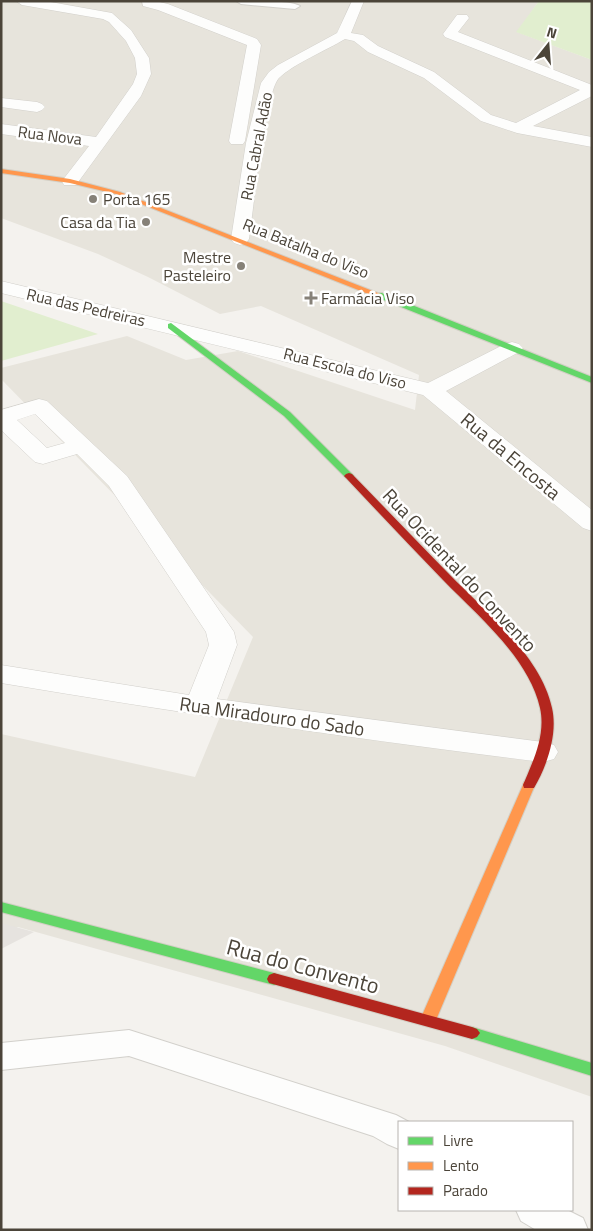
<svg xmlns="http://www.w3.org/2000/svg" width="593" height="1231" font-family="'Titillium Web',sans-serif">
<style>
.residential{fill:#e7e4dc}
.green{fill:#e1eecf}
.parking{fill:#e6e3df}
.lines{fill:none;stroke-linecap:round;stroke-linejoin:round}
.lane-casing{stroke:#d2d0cb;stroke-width:2}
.street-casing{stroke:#d2d0cb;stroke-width:1}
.fast-casing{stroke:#d3cfc5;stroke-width:2}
.slow-casing{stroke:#d3cfc5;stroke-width:2}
.jam-casing{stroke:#d3cfc5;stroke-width:2}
.lane{fill:#fdfdfc;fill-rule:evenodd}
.street{fill:#fdfdfc;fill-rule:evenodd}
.fast{fill:#63d668;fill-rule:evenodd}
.slow{fill:#ff974d;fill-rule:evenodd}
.jam{fill:#b3261e;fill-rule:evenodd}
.poi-dot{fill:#868178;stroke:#fff;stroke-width:2}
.labels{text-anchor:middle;stroke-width:5;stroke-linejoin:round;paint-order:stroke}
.far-street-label{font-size:16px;fill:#4b4439;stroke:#fff}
.far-poi-label{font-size:16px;fill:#4b4439;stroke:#fff;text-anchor:start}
.street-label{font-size:19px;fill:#4b4439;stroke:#fff}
.near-street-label{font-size:22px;fill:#4b4439;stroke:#fff}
</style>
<rect width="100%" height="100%" fill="#f4f2ee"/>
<polygon class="residential" points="1,1 539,1 517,32 592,60 592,1097 445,1046 18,927 1,936 1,734 195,777 253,637 1,379 1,368 127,336 186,360 238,351 415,410 419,375 261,306 220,314 148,277 98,254 1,218"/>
<g class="green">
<polygon points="539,1 592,1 592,60 516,32"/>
<polygon points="1,301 98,334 1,361"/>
</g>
<polygon class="parking" points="1,923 34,932 1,949"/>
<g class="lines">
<defs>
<g id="lane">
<path d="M236,1C250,1 291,0 300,6L295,9L241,4Z"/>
<polygon points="129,1030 396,1115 409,1122 399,1122 399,1149 387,1144 373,1136 129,1056 1,1070 1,1043"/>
<polygon points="516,1210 567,1210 583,1218 588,1230 536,1230 521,1221"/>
</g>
<g id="street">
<polygon points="16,1 45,1 112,13 131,30 149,58 151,74 141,96 76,185 64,185 62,181 89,146 1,134 1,124 96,137 133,84 137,74 135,58 126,41 109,22 103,19 22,5"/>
<polygon points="142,1 155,1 168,4 257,39 261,45 245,141 243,144 231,144 229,141 247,45 158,10 143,6"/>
<path d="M352,1H364L351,33L363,35L378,46L434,72L491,115L516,123L580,90L445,37L443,34L457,15H467L469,18L458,32L592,85V96L533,126L592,137V147L517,133L481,121L424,78L368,52L354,41L345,39C327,50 293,64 279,78C265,92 253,213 249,239L246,243L240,245L234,243L231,239L246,143L261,83L269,72L278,65L337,33Z"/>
<polygon points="1,98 37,102 42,104 45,107 42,110 37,112 1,107"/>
<polygon points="1,281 428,383 505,344 512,342 519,344 523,348 519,352 446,391 592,510 592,531 583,528 423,395 1,293"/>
<path d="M39,399L47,401L127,476L234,632L237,645L217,699L543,742L554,745L558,752L554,759L543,762C362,740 181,713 1,683V665L189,695L209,645L206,632L109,486L77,454L43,464L35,462L1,430V410ZM35,414L65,443L47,448L17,420Z"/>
</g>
<g id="fast">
<polygon points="376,293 382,293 592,377 592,383 376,297"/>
<polygon points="171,323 290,412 354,476 352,478 346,478 284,416 168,328 168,324"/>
<polygon points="1,902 274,973 279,975 281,979 279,983 274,985 1,912"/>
<polygon points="472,1027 592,1063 592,1076 467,1037 464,1033 467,1029"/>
</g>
<g id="slow">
<polygon points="1,169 70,179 120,192 383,295 376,297 116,194 70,183 1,173"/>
<polygon points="529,781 534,782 535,785 436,1020 433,1024 428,1026 423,1024 420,1020 523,785 524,782"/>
</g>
<g id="jam">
<path d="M349,473L352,474C385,508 417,541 450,575C486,612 541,656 552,708C558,734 547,766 534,788H524L523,785C533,761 546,735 540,708C529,658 477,615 443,580C410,546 378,512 346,478L344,476L346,474Z"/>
<polygon points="274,973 472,1027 477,1029 480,1033 477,1037 472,1039 269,983 267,979 269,975"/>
</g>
</defs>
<use href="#lane" class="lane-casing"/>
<use href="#street" class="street-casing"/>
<use href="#fast" class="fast-casing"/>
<use href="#slow" class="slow-casing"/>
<use href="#jam" class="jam-casing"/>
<use href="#lane" class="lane"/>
<use href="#street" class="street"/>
<use href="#fast" class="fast"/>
<use href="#slow" class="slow"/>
<use href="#jam" class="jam"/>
</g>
<g class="poi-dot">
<circle cx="93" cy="199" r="5"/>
<circle cx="146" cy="222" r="5"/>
<circle cx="241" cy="266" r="5"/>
<path d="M308.5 290.5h5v5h5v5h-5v5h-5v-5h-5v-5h5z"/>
</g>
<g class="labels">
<g class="far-street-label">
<text transform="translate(50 135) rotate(7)" y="6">Rua Nova</text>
<text transform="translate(256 146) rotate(-79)" y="6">Rua Cabral Adão</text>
<text transform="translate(306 248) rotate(22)" y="6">Rua Batalha do Viso</text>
<text transform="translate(86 307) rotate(13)" y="6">Rua das Pedreiras</text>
<text transform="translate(345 368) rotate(14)" y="6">Rua Escola do Viso</text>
</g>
<g class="far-poi-label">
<text x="103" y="205">Porta 165</text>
<text x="136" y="228" text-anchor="end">Casa da Tia</text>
<text x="231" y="263" text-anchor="end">Mestre<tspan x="231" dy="18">Pasteleiro</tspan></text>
<text x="321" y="304">Farmácia Viso</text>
</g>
<g class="street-label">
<text transform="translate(511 456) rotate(40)" y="7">Rua da Encosta</text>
<text transform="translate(460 570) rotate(47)" y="7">Rua Ocidental do Convento</text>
<text transform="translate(272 716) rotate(8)" y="7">Rua Miradouro do Sado</text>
</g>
<g class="near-street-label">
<text transform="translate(303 966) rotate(15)" y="8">Rua do Convento</text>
</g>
</g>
<rect width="593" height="1231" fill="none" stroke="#4b4439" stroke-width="5"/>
<rect x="398" y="1121" width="175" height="90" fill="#ffffff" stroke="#b7b4b0"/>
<rect x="408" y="1137" width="25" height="8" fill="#63d668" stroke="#b7b4b0"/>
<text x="443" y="1146" font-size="15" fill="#4b4439">Livre</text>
<rect x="408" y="1162" width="25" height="8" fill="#ff974d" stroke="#b7b4b0"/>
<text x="443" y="1171" font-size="15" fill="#4b4439">Lento</text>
<rect x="408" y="1187" width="25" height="8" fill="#b3261e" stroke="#b7b4b0"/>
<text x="443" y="1196" font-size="15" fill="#4b4439">Parado</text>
<g transform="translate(548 45) rotate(17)" stroke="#ffffff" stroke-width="4" paint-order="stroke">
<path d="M0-4L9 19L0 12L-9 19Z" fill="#4b4439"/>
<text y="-8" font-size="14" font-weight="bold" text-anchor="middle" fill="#4b4439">N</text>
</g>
</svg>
